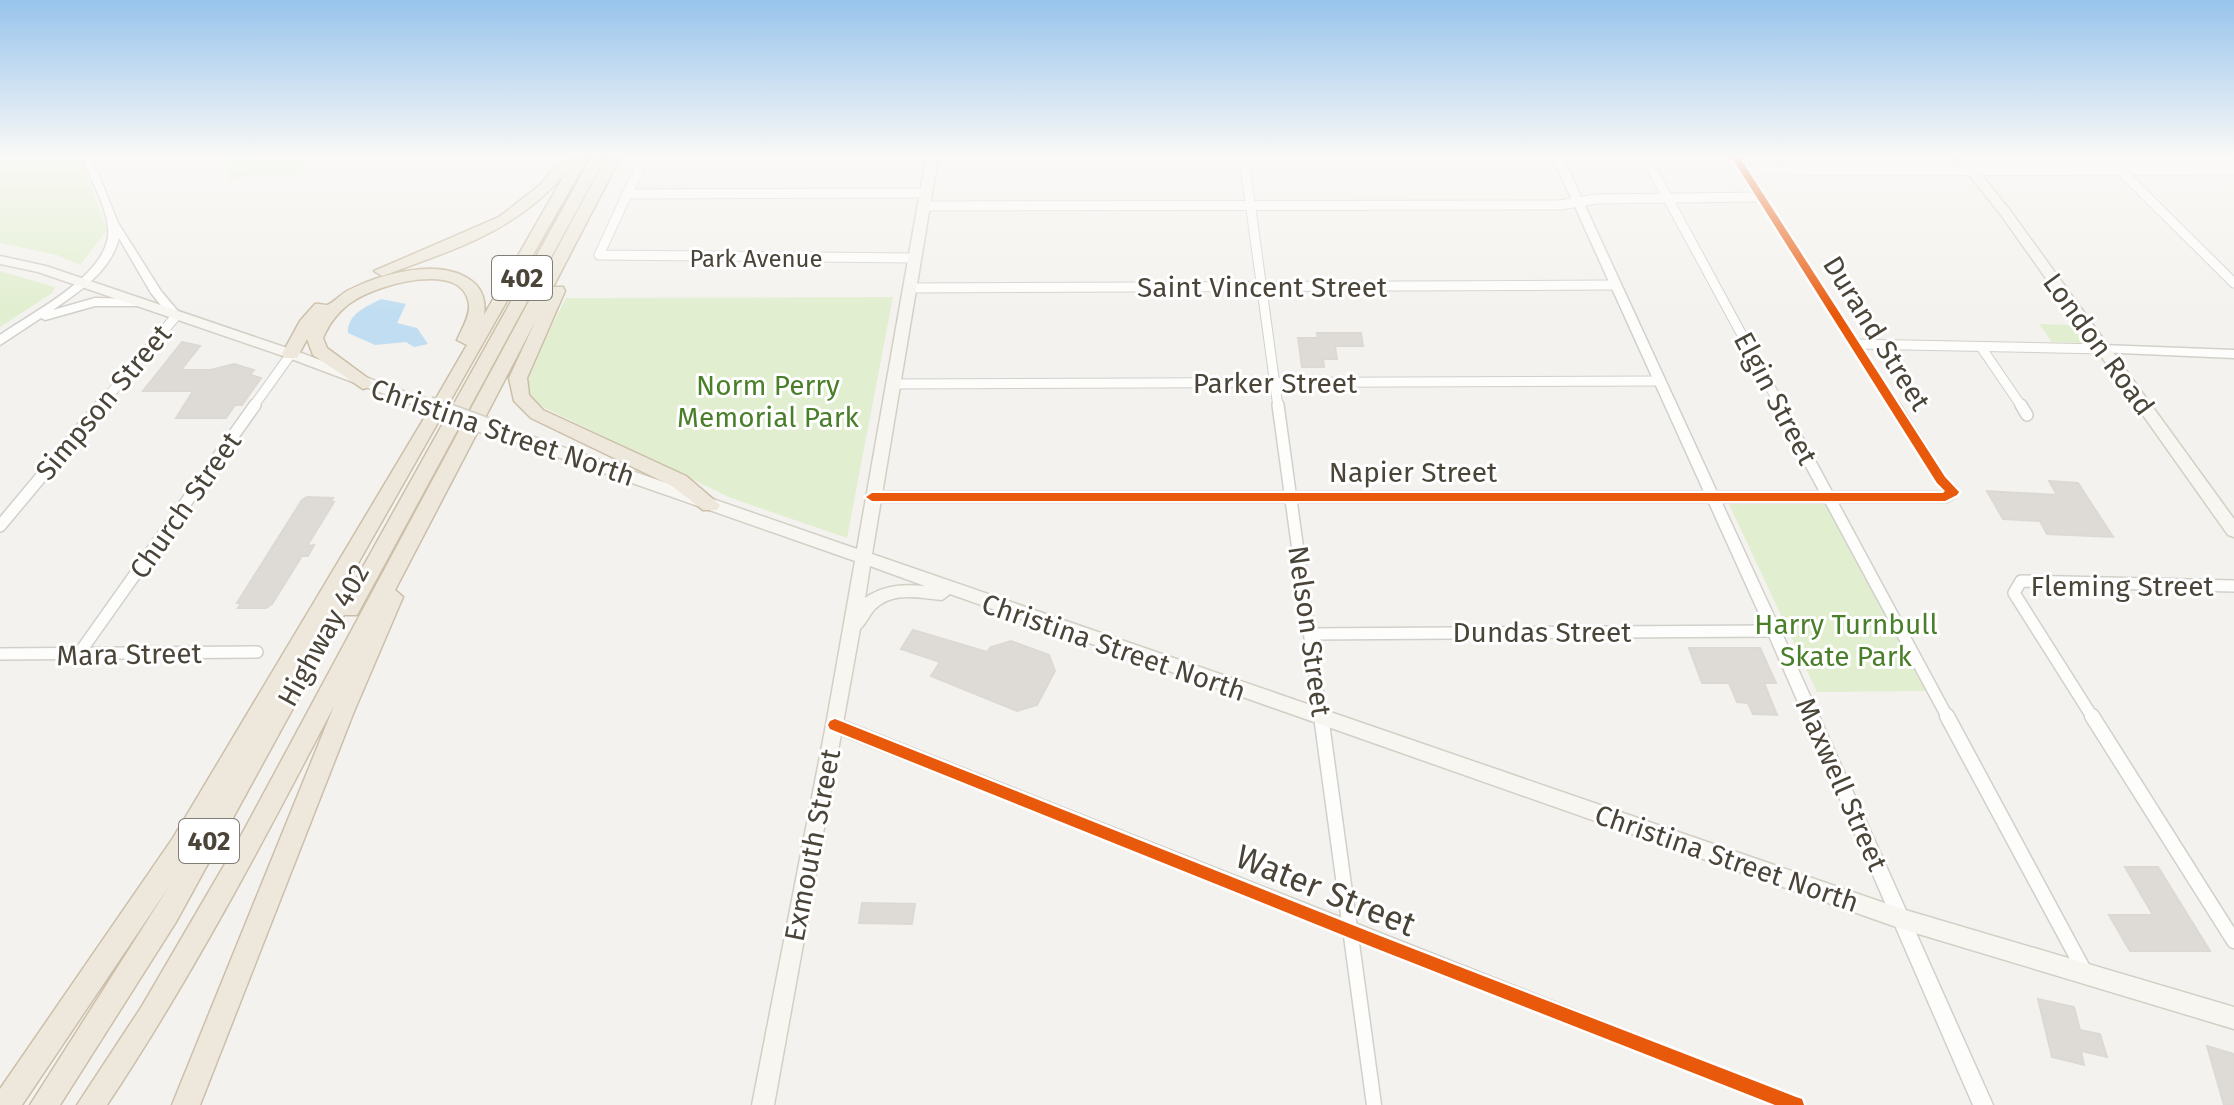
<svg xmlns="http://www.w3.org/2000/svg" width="2234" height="1105" font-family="'Fira Sans',sans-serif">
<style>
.green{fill:#e1eecf}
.water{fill:#c0ddf1}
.building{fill:#dedbd6;stroke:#dcd9d4;stroke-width:2}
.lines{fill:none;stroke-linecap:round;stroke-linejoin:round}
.minor-far2-casing{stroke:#d2d0cb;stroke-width:11}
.minor-far1-casing{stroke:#d2d0cb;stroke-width:14}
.minor-casing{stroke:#d2d0cb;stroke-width:17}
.tertiary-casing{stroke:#d2d0cb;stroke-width:3}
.secondary-casing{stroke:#d3cfc5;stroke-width:3}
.motorway-casing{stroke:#ccbfa9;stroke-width:3}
.minor-far2{stroke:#fdfdfc;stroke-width:9}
.minor-far1{stroke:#fdfdfc;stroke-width:11}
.minor{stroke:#fdfdfc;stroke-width:14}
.tertiary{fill:#fdfdfc;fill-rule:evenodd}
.secondary{fill:#f7f6f1;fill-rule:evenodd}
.motorway{fill:#ede8db;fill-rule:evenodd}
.secondary-bridge-far1-casing{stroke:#d3cfc5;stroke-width:15;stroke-linecap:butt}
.secondary-bridge-casing{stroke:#d3cfc5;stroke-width:19;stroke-linecap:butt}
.secondary-bridge-far1{stroke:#f7f6f1;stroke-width:13}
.secondary-bridge{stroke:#f7f6f1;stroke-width:16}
.cycleway-casing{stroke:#fff;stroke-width:5}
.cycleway{fill:#e8590c;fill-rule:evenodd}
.labels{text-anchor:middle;stroke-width:6;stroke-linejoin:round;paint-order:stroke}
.far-street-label{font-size:24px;fill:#4b4439;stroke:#fff}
.shield{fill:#fff;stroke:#817c74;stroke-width:2}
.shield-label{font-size:26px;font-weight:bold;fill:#4b4439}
.street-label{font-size:28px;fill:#4b4439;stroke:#fff}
.park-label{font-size:28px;fill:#4a7f2a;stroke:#fff}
.near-street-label{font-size:34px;fill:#4b4439;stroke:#fff}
</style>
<rect width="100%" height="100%" fill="#f4f2ee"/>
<g class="green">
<polygon points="0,158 81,158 107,230 80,265 57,255 0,243"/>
<polygon points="227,158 310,158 296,175 243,176 228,181"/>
<polygon points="0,271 55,287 52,293 0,327"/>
<polygon points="893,297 847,538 731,498 537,404 528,390 529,371 566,298"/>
<polygon points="2039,324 2071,325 2084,343 2052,342"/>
<polygon points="1727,500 1827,500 1928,691 1817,692"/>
</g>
<path class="water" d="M381,299L406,304L397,323L417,328L428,344L414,347L406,342L375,345L348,333C347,314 366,307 381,299Z"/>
<g class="building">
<polygon points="1317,333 1361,333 1363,346 1335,346 1337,359 1323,359 1324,367 1302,367 1298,338 1318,338"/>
<polygon points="182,342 200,346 181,370 211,370 234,364 254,370 250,375 261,378 242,405 235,405 226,418 176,418 193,391 143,391"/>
<polygon points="2049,481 2078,483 2113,537 2047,534 2040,521 2003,519 1987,491 2057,495"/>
<polygon points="307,497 333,498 331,502 334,502 307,546 314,545 308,556 302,556 272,604 266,608 238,608 241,603 237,603 302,500"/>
<polygon points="913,630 987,652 991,647 1011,641 1049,655 1055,671 1037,705 1017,711 931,676 940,662 901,649"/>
<polygon points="1689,648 1760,648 1776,683 1764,683 1777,715 1753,714 1748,703 1737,702 1729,683 1702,683"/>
<polygon points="2125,867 2158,867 2210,951 2130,951 2109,915 2153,915"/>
<polygon points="862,903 915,904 912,924 859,923"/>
<polygon points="2038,999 2074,1007 2080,1030 2100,1034 2107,1057 2081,1051 2084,1065 2052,1057"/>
<polygon points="2207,1046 2234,1054 2234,1105 2224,1105"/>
</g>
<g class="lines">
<defs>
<g id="minor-far2">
<polyline points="644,158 599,255 914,258"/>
<polyline points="1244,158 1278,407"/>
<polyline points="1646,158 1781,407"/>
<polyline points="1736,158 1895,407"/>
<polyline points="2120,170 2234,283"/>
<polyline points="1745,171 2234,170"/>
<polyline points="626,194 926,193"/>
<polyline points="924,206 1560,205 1597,199 1762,197"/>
<polyline points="909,288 1615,285"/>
<polyline points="1856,344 2102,349"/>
<polyline points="1981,347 2022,407"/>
<polyline points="892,384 1659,381"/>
<polyline points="99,407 176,316"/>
<polyline points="253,407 291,354"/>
</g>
<g id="minor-far1">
<polyline points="1278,405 1321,718"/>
<polyline points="1779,405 1948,718"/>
<polyline points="2021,405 2027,415"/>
<polyline points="872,497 1945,497 1953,492 1941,480 1894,405"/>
<polyline points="0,526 101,405"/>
<polyline points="1310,634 1774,631"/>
<polyline points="0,654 257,652"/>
<polyline points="78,655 255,405"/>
<polyline points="2093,718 2014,593 2021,581 2234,586"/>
</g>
<g id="minor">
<polyline points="1321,716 1374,1105"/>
<polyline points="1947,716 2086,974"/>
<polyline points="2092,716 2234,941"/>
<polyline points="835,725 1796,1105"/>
</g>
<g id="tertiary">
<path d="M82,158H92L118,223L161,291L182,316L180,319H172L151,293L119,238C111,271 80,291 53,310L95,298L136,299L142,303L140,306H95L45,320L41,318L0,345V335C32,312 114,273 108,227C105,203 91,180 82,158Z"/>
<polygon points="1553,158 1563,158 1781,631 1993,1105 1973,1105 1767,631"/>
<polygon points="2102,345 2234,350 2234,358 2098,352 2098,346"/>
</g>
<g id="secondary">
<path d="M926,158H938L872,554L1902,909L2234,1007V1029L1902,929L950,594L942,600C920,598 893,591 875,609C869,615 866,624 860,629L774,1105H752L826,725L855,561L495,435L493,431L500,426L505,427L857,549ZM870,566L925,586C903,584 883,585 865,598Z"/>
<polygon points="1956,158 1968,158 2009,209 2234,519 2234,537 2228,535 2001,215"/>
<polygon points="0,256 46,266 296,351 424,399 426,402 419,407 414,405 286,357 38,272 0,264"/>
</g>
<g id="motorway">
<path d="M574,158H588L348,581L354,583L591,158H605L357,615H344L176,922L60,1105H30L170,885L22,1105H0V1089L173,838L438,395L467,345L457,340C461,330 470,317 469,305C464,259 378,285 355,300C340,309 330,322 323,338L327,348L369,379L372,383L369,387L363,389L313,355L307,339L297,358H285L282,354L300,321L315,304C319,303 323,305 327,305C332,304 341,294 347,291C379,274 441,256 473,282C483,290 486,303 484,315L566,172C519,230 455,249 388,274L382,276L374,271L499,217L540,185L559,162L570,164Z"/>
<path d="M606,158H620L553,287H563L565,291L527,378L529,395L543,410L686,476L720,505L717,510H703L672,486L531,418L514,401L509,378L536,320L395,590L403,597L353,714L200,1105H172L334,706C263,842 192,977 107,1105H77L142,1006L236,845Z"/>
</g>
</defs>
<use href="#minor-far2" class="minor-far2-casing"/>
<use href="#minor-far1" class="minor-far1-casing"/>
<use href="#minor" class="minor-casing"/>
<use href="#tertiary" class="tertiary-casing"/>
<use href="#secondary" class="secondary-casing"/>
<use href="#motorway" class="motorway-casing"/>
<use href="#minor-far2" class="minor-far2"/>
<use href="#minor-far1" class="minor-far1"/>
<use href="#minor" class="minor"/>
<use href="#tertiary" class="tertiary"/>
<use href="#secondary" class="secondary"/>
<use href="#motorway" class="motorway"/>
<defs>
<polyline id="secondary-bridge-far1" points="419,402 434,407"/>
<polyline id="secondary-bridge" points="429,405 500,431"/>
</defs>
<use href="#secondary-bridge-far1" class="secondary-bridge-far1-casing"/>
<use href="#secondary-bridge" class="secondary-bridge-casing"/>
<use href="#secondary-bridge-far1" class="secondary-bridge-far1"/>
<use href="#secondary-bridge" class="secondary-bridge"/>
<defs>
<g id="cycleway">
<polygon points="1732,158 1740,158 1945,477 1959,492 1957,495 1945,501 872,501 866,497 872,493 1943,493 1945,491 1937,483"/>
<polygon points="835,719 1375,934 1796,1097 1802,1099 1804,1105 1775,1105 1375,948 830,729 828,725 830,721"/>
</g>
</defs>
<use href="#cycleway" class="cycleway-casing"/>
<use href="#cycleway" class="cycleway"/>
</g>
<linearGradient id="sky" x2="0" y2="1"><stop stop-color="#98c4ec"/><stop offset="0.5" stop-color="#faf9f7"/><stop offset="1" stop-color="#faf9f7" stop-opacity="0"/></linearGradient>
<rect width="2234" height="313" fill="url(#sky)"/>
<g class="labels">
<g class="far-street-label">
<text x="756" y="267">Park Avenue</text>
</g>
<g class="shield">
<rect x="492" y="256" width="60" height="44" rx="6"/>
<rect x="179" y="819" width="60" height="44" rx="6"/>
</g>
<g class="shield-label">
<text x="522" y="287">402</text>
<text x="209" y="850">402</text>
</g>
<g class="street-label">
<text x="1262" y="297">Saint Vincent Street</text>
<text transform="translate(1877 333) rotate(58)" y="10">Durand Street</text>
<text transform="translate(2099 344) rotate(54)" y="10">London Road</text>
<text x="1275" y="393">Parker Street</text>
<text transform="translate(1776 398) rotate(62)" y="10">Elgin Street</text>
<text transform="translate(103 402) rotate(-50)" y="10">Simpson Street</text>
<text transform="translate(503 432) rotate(19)" y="10">Christina Street North</text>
<text x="1413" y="482">Napier Street</text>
<text transform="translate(185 505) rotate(-55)" y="10">Church Street</text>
<text x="2122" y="596">Fleming Street</text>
<text transform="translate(1310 631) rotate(82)" y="10">Nelson Street</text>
<text x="1542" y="642">Dundas Street</text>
<text transform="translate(323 635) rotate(-61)" y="10">Highway 402</text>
<text transform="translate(1114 647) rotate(19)" y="10">Christina Street North</text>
<text transform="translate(129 654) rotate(-1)" y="10">Mara Street</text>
<text transform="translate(1842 784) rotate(66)" y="10">Maxwell Street</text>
<text transform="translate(812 845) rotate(-79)" y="10">Exmouth Street</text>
<text transform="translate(1727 858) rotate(19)" y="10">Christina Street North</text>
</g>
<g class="park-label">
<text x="768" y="395">Norm Perry<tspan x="768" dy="32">Memorial Park</tspan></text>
<text x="1846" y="634">Harry Turnbull<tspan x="1846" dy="32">Skate Park</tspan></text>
</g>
<g class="near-street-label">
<text transform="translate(1326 890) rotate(22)" y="12">Water Street</text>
</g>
</g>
</svg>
